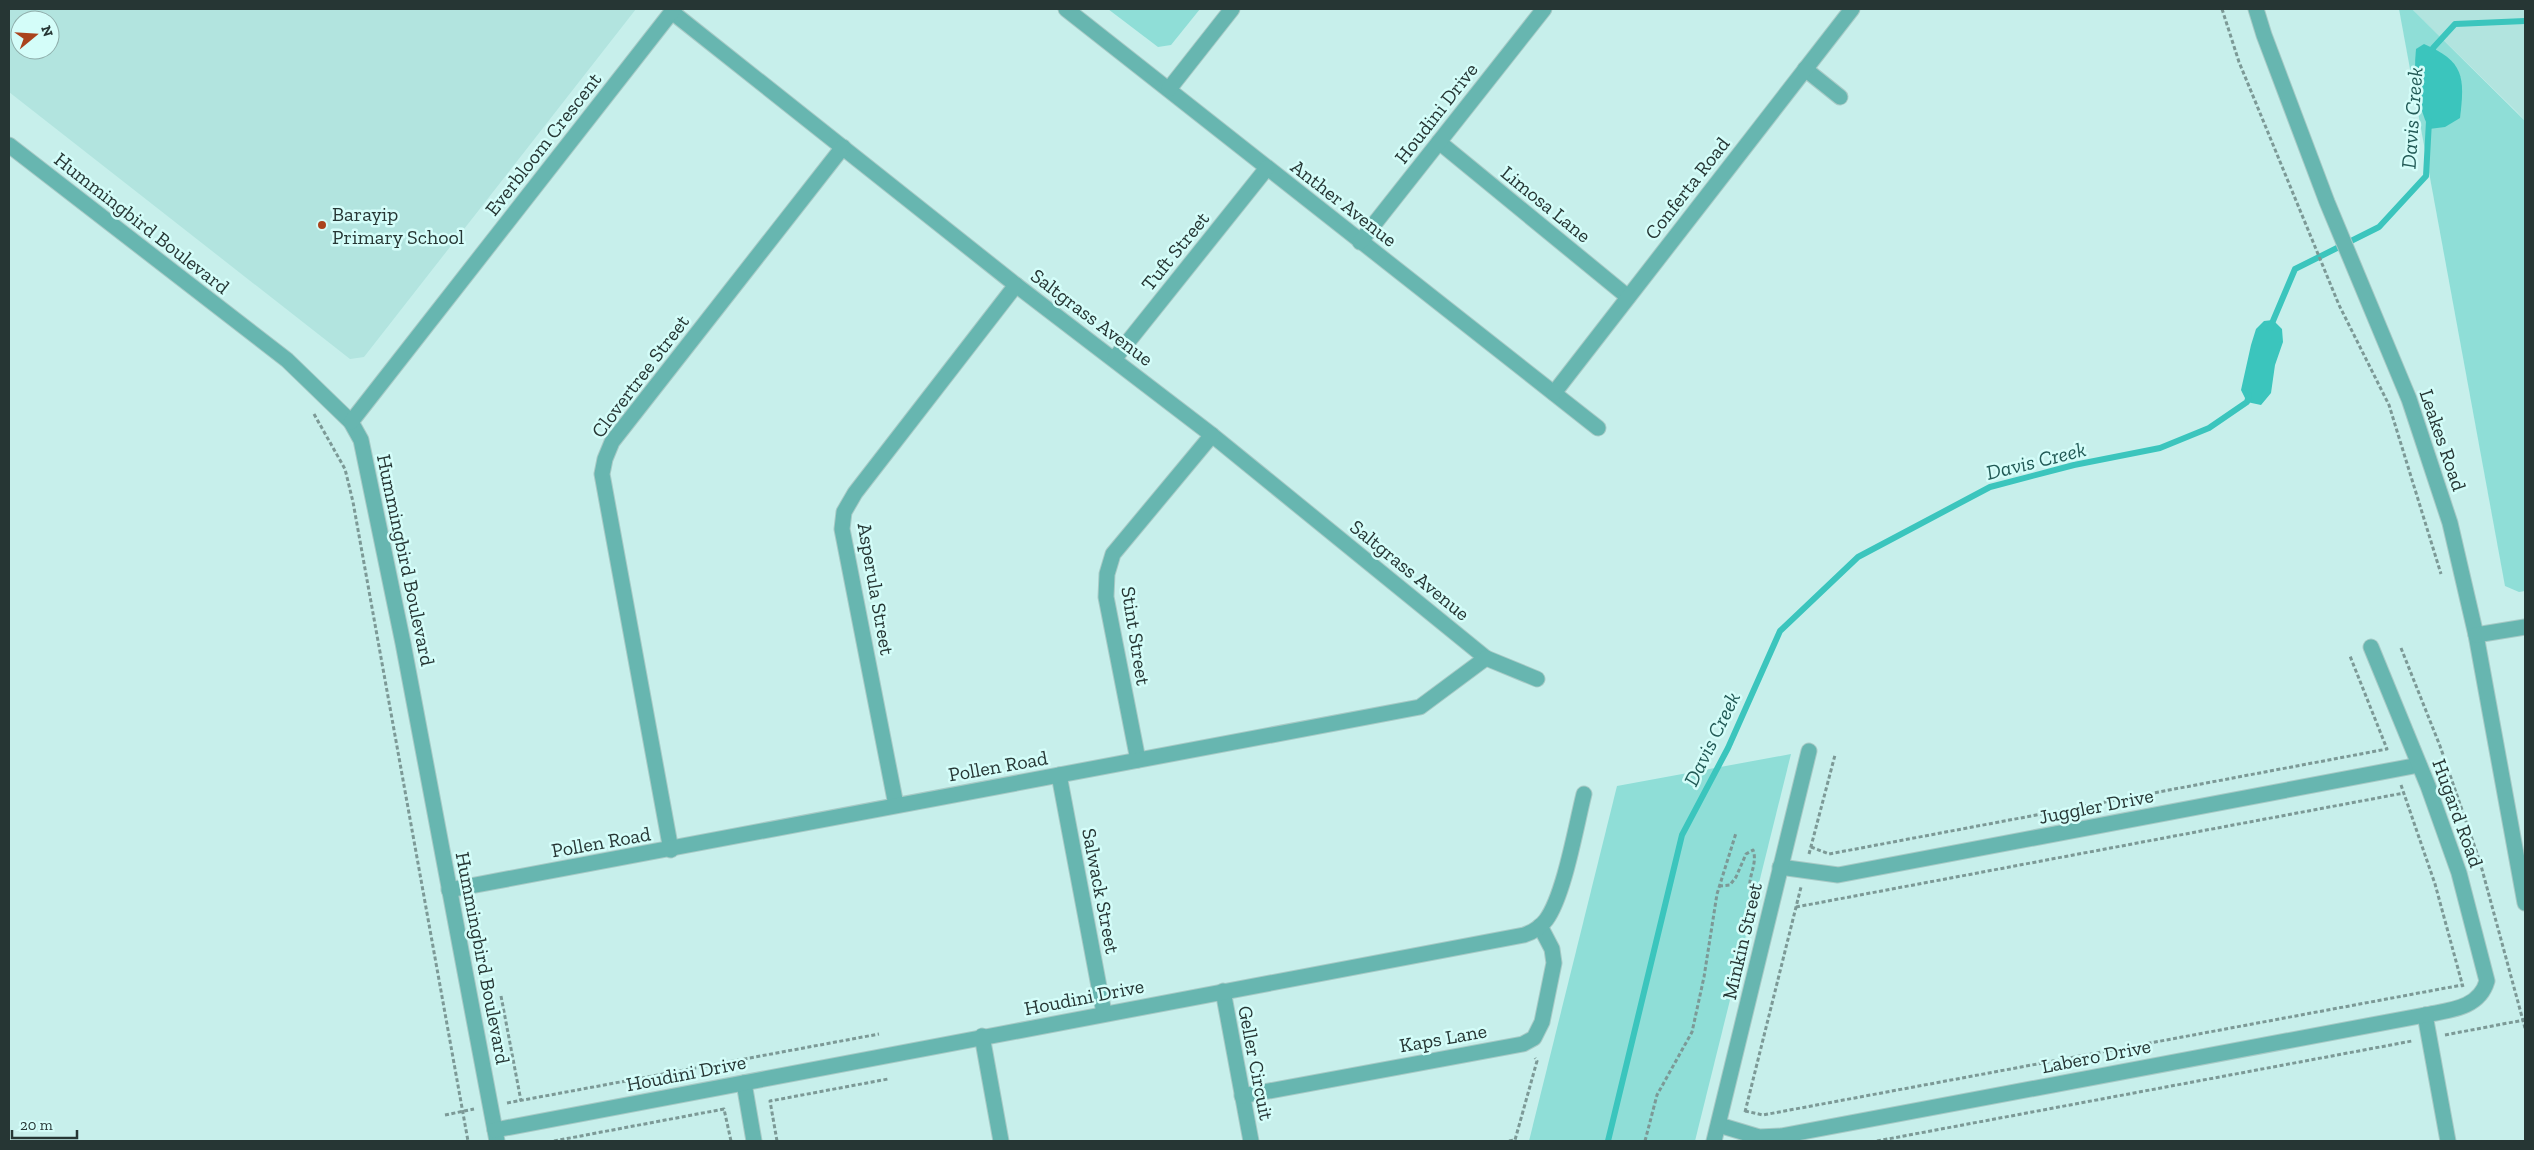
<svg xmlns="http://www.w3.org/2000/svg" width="2534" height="1150" font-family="'Zilla Slab',serif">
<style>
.built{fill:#b2e4df;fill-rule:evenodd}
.green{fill:#8fded7}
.water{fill:#3bc5bd}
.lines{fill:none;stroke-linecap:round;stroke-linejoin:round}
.stream{stroke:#3bc5bd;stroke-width:6}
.minor-casing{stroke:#a7cac6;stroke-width:17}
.path{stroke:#7c9996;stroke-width:3;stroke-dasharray:4 2.5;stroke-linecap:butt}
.minor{stroke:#67b6b0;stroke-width:15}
.poi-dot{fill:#aa431d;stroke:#d4fdf9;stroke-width:2}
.labels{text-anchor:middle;stroke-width:5;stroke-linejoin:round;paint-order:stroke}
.street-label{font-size:20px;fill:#263634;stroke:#d4fdf9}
.poi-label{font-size:20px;fill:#263634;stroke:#d4fdf9;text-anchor:start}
.water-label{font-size:21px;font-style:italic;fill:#225a56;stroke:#d4fdf9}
</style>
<rect width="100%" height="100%" fill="#c7efeb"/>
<g class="built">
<path d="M9,9H636L364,357L350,359L9,92ZM20,20H50V50H20Z"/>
<polygon points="2412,9 2525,9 2525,121 2517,112"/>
</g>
<g class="green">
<polygon points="1108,9 1200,9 1171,45 1158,47"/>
<polygon points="2399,9 2412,9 2525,121 2525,591 2519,592 2505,586"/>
<polygon points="1791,754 1695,1141 1529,1141 1617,786"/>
</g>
<g class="water">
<path d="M2424,44C2464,61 2465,77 2460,118L2445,127L2429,129C2417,103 2413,77 2416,49Z"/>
<polygon points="2273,320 2282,329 2283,342 2275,365 2271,393 2261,405 2247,402 2241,390 2251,345 2256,329 2264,321"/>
</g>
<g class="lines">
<g class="stream">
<polyline points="2433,57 2433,48 2455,24 2525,21"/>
<polyline points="2270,328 2295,269 2379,227 2426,176 2429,121"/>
<polyline points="1608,1141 1682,835 1728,748 1780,631 1858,557 1990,487 2074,465 2160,448 2209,428 2247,402 2249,395"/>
</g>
<defs>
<g id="minor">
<polyline points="1066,9 1598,428"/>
<polyline points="2256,9 2264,35 2327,202 2409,399 2450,523 2476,635 2525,903"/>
<polyline points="672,12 1016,285 1212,435 1486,658"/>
<polyline points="1805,69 1840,97"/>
<polyline points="1169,89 1232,9"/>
<polyline points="1439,142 1628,297"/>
<polyline points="9,145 287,360 351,422 361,440 403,643 497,1141"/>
<polyline points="1360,242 1544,9"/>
<polyline points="1115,358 1267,168"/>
<polyline points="1554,393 1852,9"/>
<polyline points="351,422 674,9"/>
<polyline points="2476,635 2525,627"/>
<polyline points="1138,760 1106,597 1107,574 1113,554 1212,435"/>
<polyline points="1059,775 1104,1013"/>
<polyline points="896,805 842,529 844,512 855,493 1016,285"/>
<polyline points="671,850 602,474 605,459 612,442 843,147"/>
<polyline points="1780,867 1838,875 2419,765"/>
<polyline points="449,890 1420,707 1486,658 1537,679"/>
<polyline points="1223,991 1251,1141"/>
<polyline points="2425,1015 2448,1141"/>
<polyline points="982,1036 1001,1141"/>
<polyline points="744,1083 754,1141"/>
<polyline points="1242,1096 1523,1044 1534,1038 1542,1022 1554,963 1552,949 1540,926"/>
<path d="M1719,1125L1759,1137L1781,1136L2425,1015C2449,1010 2479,1009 2487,981L2459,873L2428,786L2371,647"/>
<path d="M495,1130L1524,935C1533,932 1540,928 1546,920C1564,896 1576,826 1584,794"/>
<polyline points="1714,1141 1809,751"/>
</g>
</defs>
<use href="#minor" class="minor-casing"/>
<g class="path">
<polyline points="2222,9 2239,62 2339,305 2389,405 2441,574"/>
<polyline points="314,414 345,469 353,502 468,1141"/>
<polyline points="2401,648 2440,746 2480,862 2525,1028"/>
<polyline points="2401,785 2435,884 2463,987"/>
<polyline points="1811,847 1829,854 2387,749 2350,656"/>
<polyline points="1809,854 1835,755"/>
<path d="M1719,886L1730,885L1736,877L1746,854L1753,850C1758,863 1748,876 1750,889L1756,894"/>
<polyline points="1796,907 2404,793"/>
<polyline points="501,996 521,1101"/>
<polyline points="2445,1035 2524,1020"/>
<polyline points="507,1103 879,1034"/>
<polyline points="1745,1111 1763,1115 2462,985"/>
<polyline points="1745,1112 1801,887"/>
<polyline points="445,1115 474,1109"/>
<polyline points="554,1141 724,1109 731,1141"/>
<polyline points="777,1141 770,1101 888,1079"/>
<polyline points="1509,1141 1515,1140 1537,1061 1535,1058"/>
<polyline points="1645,1141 1657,1095 1692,1032 1704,977 1717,894 1736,833"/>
<polyline points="1877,1141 2412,1041"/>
</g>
<use href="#minor" class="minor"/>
</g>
<circle class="poi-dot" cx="322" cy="225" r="5"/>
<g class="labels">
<g class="street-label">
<text transform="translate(1436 113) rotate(-52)" y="7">Houdini Drive</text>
<text transform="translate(543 144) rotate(-52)" y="7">Everbloom Crescent</text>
<text transform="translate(1687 188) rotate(-52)" y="7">Conferta Road</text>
<text transform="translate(1344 203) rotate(38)" y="7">Anther Avenue</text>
<text transform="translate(1546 204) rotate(39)" y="7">Limosa Lane</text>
<text transform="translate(142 223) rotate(38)" y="7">Hummingbird Boulevard</text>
<text transform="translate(1175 251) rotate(-51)" y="7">Tuft Street</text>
<text transform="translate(1092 317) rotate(37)" y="7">Saltgrass Avenue</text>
<text transform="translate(640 376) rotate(-53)" y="7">Clovertree Street</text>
<text transform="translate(2443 440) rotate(71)" y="7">Leakes Road</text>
<text transform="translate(406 560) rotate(78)" y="7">Hummingbird Boulevard</text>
<text transform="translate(1410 570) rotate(39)" y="7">Saltgrass Avenue</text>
<text transform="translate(876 589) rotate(80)" y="7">Asperula Street</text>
<text transform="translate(1136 636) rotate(81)" y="7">Stint Street</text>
<text transform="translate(998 766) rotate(-10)" y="7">Pollen Road</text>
<text transform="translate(2096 806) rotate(-11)" y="7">Juggler Drive</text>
<text transform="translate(2458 813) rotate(70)" y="7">Hugard Road</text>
<text transform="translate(601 842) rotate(-10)" y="7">Pollen Road</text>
<text transform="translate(1101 891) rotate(79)" y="7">Salwack Street</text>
<text transform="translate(1742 941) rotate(-77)" y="7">Minkin Street</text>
<text transform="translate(483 958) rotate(79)" y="7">Hummingbird Boulevard</text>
<text transform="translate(1084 997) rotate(-11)" y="7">Houdini Drive</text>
<text transform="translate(1443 1038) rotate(-10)" y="7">Kaps Lane</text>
<text transform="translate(2096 1056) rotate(-11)" y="7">Labero Drive</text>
<text transform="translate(1256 1063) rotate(79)" y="7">Geller Circuit</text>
<text transform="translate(686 1073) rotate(-11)" y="7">Houdini Drive</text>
</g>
<g class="poi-label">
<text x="332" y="221">Barayip<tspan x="332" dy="23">Primary School</tspan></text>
</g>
<g class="water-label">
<text transform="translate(2412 118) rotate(-86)" y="7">Davis Creek</text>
<text transform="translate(2036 461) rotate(-14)" y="7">Davis Creek</text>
<text transform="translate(1712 739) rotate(-64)" y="7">Davis Creek</text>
</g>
</g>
<rect width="2534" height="1150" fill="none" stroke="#263634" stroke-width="20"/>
<g transform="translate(35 35) rotate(72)"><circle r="24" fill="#d4fdf9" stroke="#8eadaa"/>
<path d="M0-4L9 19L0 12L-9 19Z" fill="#aa431d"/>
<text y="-8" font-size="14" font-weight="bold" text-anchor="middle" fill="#263634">N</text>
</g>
<path d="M12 1130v8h65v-8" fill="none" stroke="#263634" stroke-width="2.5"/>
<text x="20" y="1130" font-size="15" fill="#263634" stroke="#d4fdf9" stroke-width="4" paint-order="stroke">20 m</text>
</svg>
